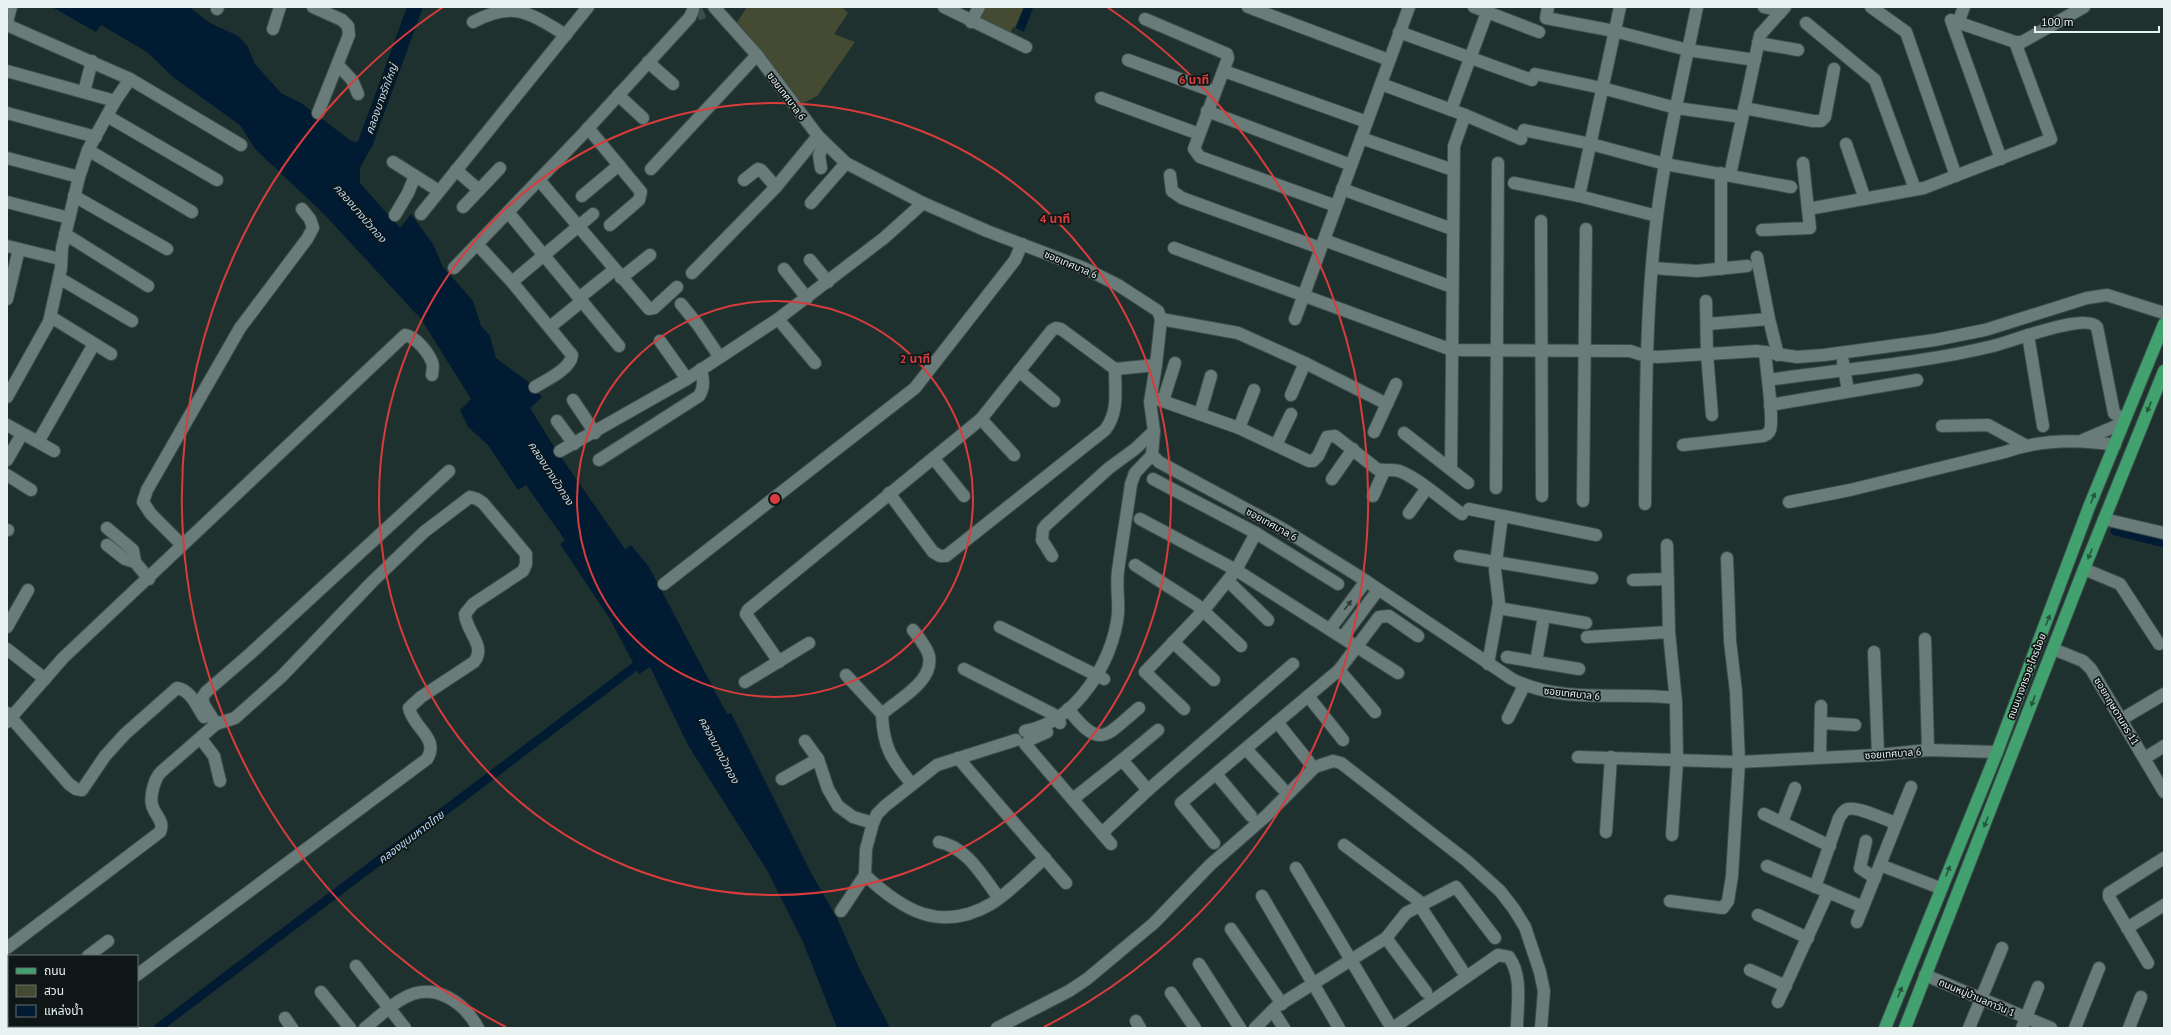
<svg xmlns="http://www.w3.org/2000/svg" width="2171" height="1035" font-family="'PT Sans','Noto Sans Thai',sans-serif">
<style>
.green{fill:#444b32}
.water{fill:#011b33}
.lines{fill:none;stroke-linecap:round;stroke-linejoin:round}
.canal{stroke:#011b33;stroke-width:9}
.river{stroke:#011b33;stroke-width:15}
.minor-tunnel{stroke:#3d4e4b;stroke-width:12;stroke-dasharray:12 6;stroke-linecap:butt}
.minor-casing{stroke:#3e4d4b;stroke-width:14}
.major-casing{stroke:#3e4d4b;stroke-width:14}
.minor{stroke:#697c79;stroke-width:12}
.major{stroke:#41a16f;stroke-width:12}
.oneway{fill:#26553e}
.oneway2{fill:#2e3a39}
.ring{fill:none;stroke:#d83c3c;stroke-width:2}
.labels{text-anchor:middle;stroke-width:3.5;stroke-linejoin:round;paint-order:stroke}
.street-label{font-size:10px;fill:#e8f3f1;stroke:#0f1716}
.water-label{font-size:11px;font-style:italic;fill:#bddbfa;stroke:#0f1716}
.centre{fill:#d83c3c;stroke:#0f1716;stroke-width:2}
.ring-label{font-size:12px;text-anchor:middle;font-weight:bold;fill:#d83c3c;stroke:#0f1716;stroke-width:3.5;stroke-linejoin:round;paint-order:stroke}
</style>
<rect width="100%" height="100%" fill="#1f312e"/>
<g class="green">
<polygon points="747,7 842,7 848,13 834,34 855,42 817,96 802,104 736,24"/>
<polygon points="986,7 1024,7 1015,27 1013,27 1010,33 981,20 980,17"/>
</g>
<g class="water">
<polygon points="52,7 189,7 210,23 238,36 247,45 255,64 281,93 301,103 350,140 370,149 360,168 360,183 400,228 411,214 433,244 443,267 473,301 481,326 490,336 496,358 531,384 542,397 530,408 556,450 625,549 631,545 649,567 727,714 731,713 809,869 838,920 861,972 890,1028 837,1028 803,942 767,870 689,747 650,667 639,674 610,619 560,544 565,540 526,485 518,490 488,445 468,427 460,410 471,399 421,319 323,213 256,150 240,125 173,77 147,52 101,25 96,32"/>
<polygon points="1024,7 1033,8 1024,32 1016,28"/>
</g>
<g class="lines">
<g class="canal">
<polyline points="2115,531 2164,543"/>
<polyline points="158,1028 645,659"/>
</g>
<polyline class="river" points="350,161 365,144 415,7"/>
<polyline class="minor-tunnel" points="697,15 704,12"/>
<defs>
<g id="minor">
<polyline points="313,7 342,20 348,26 349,35 318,113"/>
<path d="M714,7L757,55L818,136L846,163L923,203L987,231L1084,268L1118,285L1158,311L1161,319L1156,365L1150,402L1154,431L1152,455L1159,462L1283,529L1360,577L1512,679C1564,705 1620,691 1675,698"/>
<polyline points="944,7 1026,47"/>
<polyline points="1248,7 1389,60"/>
<polyline points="1474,7 1539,32"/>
<polyline points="1548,7 1546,18 1614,31 1688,50 1755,60"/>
<polyline points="1764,7 1775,9 1780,13"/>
<polyline points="1871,7 1906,32 1956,176"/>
<polyline points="217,9 218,7"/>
<polyline points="1145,19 1227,54 1228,58 1194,149 1200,157 1336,206"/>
<polyline points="7,22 11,7"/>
<path d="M473,22C514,0 529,13 566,35"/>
<polyline points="971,22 979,7"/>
<polyline points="1806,23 1875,80 1915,189"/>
<polyline points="1958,23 1964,7"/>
<polyline points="7,25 130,79 241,145"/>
<polyline points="273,29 280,7"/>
<polyline points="1399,32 1532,80"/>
<polyline points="1758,43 1798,50"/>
<polyline points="1128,60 1215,92"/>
<polyline points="648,62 673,84"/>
<polyline points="338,65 352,80 358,94"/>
<polyline points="7,71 115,101"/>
<polyline points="1224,71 1367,122"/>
<polyline points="1535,74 1602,88 1676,108 1742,117"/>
<polyline points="1381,84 1465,115 1521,139"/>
<polyline points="84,92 92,61"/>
<polyline points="618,95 643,118"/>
<polyline points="1101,98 1199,134"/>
<polyline points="1744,108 1813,121 1821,121 1825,117 1834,69"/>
<polyline points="1451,110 1489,7"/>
<polyline points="1207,111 1351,165"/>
<polyline points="7,113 96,137"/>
<polyline points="107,116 217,180"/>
<polyline points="588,128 641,192 639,200 610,225"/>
<polyline points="1524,130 1591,144 1665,164 1791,187"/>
<polyline points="1361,138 1453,170"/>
<polyline points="1846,144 1865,199"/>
<polyline points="88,150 192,212"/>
<polyline points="7,158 79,177"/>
<polyline points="2001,159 1951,20 2015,42 2022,42 2084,7"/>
<polyline points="393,162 439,191"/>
<polyline points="821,168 819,155 825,143"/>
<polyline points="651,169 757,55"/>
<polyline points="456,170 479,190"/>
<polyline points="1170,175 1172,191 1182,198 1320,248"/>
<polyline points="1730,175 1760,35 1785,7"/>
<polyline points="539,180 649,309 654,308 677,287"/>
<polyline points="744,180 758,169 761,170 776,187"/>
<polyline points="1514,183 1579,196 1657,216"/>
<polyline points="1342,189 1452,229"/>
<polyline points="74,196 167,249"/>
<polyline points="582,196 619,165"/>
<polyline points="1579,196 1620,7"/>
<polyline points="7,202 69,218"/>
<polyline points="811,203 846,163"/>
<polyline points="463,207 500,168"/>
<polyline points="1808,209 1924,188 2051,139 2015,42"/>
<polyline points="508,212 619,346"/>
<polyline points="421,214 588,7"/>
<polyline points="395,215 408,193 415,176"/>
<polyline points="1541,221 1542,496"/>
<polyline points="1762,230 1810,228 1803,163"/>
<polyline points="65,234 148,286"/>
<polyline points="1324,240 1452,287"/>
<path d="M477,244L512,282L572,355C571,369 546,380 535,387"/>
<polyline points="7,246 60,259"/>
<polyline points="1174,248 1452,350 1630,351 1646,356 1658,357 1757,351 1797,357 1824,355 1935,340 1985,330 2087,298 2107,295 2164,313"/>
<polyline points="1757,257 1769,319 1778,355"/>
<polyline points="810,260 828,282"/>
<polyline points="454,268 581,136 690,17 693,10"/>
<polyline points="1652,268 1697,271 1747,266"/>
<polyline points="784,269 807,298"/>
<polyline points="1721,269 1721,173"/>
<polyline points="692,273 776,187 818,136"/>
<polyline points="59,278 132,321"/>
<polyline points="621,278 650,255"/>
<polyline points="512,282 593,214"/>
<polyline points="579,298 614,270"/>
<polyline points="7,299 19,249"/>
<polyline points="1706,301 1707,354 1712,415"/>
<polyline points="681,304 698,325 719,356"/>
<polyline points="51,317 111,354"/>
<polyline points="778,319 815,363"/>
<polyline points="1161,319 1238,333 1305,363 1387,404"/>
<polyline points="1295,319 1409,7"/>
<polyline points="1707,324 1769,319"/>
<polyline points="550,327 582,301"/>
<polyline points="2028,335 2043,426"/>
<polyline points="660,341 687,379"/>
<polyline points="1843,362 1848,391"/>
<polyline points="1019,371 1054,401"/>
<path d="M1768,380C1843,369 1919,364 1993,346C2011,342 2085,312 2097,327L2114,413L2124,421"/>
<polyline points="1291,395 1305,363"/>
<polyline points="7,397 49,322 61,268 62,248 79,177 88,150 115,101 130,79"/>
<path d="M1151,397L1239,428L1309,461H1313L1318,456L1327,437L1335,436L1377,469C1385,471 1393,469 1399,471C1417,477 1445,502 1462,514"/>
<polyline points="573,400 595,433"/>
<polyline points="1163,401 1175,363"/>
<polyline points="1770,405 1917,380"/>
<polyline points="1200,414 1211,376"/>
<polyline points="981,419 1014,455"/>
<polyline points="557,421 574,444"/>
<polyline points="7,425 38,442 94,344"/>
<polyline points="1942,426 1988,425 2025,445"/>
<polyline points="1239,428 1254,390"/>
<polyline points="1374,432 1396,384"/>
<polyline points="1404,433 1468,483"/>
<polyline points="2083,440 2123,423"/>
<polyline points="38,442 54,451"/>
<polyline points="1276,445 1291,414"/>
<path d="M1683,445L1763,436C1766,435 1769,433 1770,430C1774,420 1766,366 1765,352"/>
<polyline points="560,451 687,379 778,319 884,238 923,203"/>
<polyline points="934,459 964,496"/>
<polyline points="7,460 22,434"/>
<path d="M599,460L699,396C705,387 703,379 701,369"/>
<polyline points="1451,469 1454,146 1465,115"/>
<polyline points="7,475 31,490"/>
<polyline points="1153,479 1256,533"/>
<polyline points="1332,479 1353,449"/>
<polyline points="1496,488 1498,163"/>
<path d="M889,493L933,552L940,556H946L1105,430C1119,412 1115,391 1115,369"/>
<polyline points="1373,496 1384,471"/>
<polyline points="1583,501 1586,229"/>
<path d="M1789,502L1850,490L2005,452C2041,439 2078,439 2115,445"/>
<path d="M1645,504C1646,408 1645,311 1657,216C1666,146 1683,76 1697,7"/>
<polyline points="1469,509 1596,535"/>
<polyline points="1409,513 1427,488"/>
<polyline points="1140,519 1236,570 1203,611 1145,672 1184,709"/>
<polyline points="2104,519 2164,533"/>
<polyline points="107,528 133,550 135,562 149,579"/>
<polyline points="7,530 8,530"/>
<polyline points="107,545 125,559 135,562"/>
<polyline points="182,545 151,514 143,502 147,490 240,328 307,239 313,228 310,219 302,209"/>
<polyline points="1667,545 1669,632 1676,702 1677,761 1672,835"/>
<polyline points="1052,556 1042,540 1043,529 1046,525 1109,468 1135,449 1154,431"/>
<polyline points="1460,556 1592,578"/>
<polyline points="1135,565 1197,605 1241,646"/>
<polyline points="2084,569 2120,584 2159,644"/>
<polyline points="1633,580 1668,579"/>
<polyline points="1228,581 1268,620"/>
<polyline points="664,584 915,388 1015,260 1022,244"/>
<polyline points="1338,584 1256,533 1236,570 1398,673"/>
<polyline points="1498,608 1586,623"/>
<polyline points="7,627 28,590"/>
<polyline points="1000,627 1104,679"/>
<polyline points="1330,629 1366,581"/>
<polyline points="1343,637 1378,590"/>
<polyline points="1587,637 1669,632"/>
<polyline points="1925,639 1928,750"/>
<polyline points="1173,642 1214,680"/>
<polyline points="7,649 45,679"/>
<polyline points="2053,649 2083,661 2091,669 2164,792"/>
<polyline points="1874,652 1878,755"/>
<polyline points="1507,657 1579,669"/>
<polyline points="779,662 746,614 748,610 981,419 1052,330 1056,328 1061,329 1115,369 1156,365"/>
<polyline points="1536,662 1544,616"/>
<polyline points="1488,664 1499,603 1495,570 1502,516"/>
<polyline points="964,669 1053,714 1060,723"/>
<polyline points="1339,670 1375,712"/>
<polyline points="846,675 882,714"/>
<polyline points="745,682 809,643"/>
<polyline points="1308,696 1343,740"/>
<path d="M1068,709C1101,751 1105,736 1139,708"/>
<path d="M7,713L69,784L76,789L82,790L105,756L125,734L177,688C191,690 197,707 204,717"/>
<polyline points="1508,718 1524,686"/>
<polyline points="2122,719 2164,694"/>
<path d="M7,722L63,658L405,335C416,337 428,352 432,362C434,366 432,371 432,375"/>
<polyline points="1277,722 1309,762"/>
<polyline points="1821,723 1855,725"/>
<path d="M1025,731C1076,722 1113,662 1118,614C1119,600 1116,585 1118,571C1122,542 1127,513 1131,484L1135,473L1152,455"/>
<polyline points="201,739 214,756 220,781"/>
<path d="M1016,740L937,765L885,806L877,814L873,823L866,849L865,875C903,911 941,933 991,904C1010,892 1028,873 1045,858"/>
<polyline points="1029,740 1047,732"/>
<polyline points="805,741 818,759 828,789 838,806 853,817 873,823"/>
<polyline points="1025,744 1111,844"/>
<polyline points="1246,749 1282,788"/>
<polyline points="1578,757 1739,762 1878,755 1928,750 1997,752"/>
<polyline points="1820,757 1821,706"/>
<polyline points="958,758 1066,883"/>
<polyline points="2145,758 2164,746"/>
<polyline points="1122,760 1158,730"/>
<polyline points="1216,774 1251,816"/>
<polyline points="782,779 818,759"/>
<path d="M911,783C891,759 883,746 882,714C897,700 934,682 929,656C927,647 919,638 913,630"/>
<polyline points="1073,799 1122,760 1148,790"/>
<polyline points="1764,814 1830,846"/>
<polyline points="1782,822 1795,788"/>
<polyline points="1606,832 1611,757"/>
<polyline points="1102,833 1148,790 1293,664"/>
<polyline points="1866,841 1860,868 1875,878"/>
<path d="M939,842C967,847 983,877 999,898"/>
<polyline points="1214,843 1181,803 1339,670 1379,617 1389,616 1418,636"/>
<polyline points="1344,845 1423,904"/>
<polyline points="1880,865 1940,888"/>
<polyline points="1767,866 1863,907"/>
<polyline points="1296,868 1388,1022"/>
<path d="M1815,887L1839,818C1842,814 1843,810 1848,809C1857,806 1886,820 1896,823"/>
<polyline points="1262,896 1339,1028"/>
<polyline points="1670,901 1723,908 1728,901 1732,876 1739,762 1736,692 1730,641 1727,558"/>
<polyline points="1420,906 1462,970"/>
<polyline points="841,911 865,875"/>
<polyline points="1758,915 1808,938"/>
<polyline points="1857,922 1911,787"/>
<polyline points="2127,928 2164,905"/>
<polyline points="1231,929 1282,1004"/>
<polyline points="1386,938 1426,992"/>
<path d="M7,948L160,832C165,821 155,816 152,805C150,796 154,779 161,772L216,724L204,705L202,698L206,692L251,653L449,471"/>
<polyline points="88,956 108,941"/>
<polyline points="2148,963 2109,897 2109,893 2164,858"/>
<polyline points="1199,964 1240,1028"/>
<polyline points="356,966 405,1028"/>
<polyline points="1750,970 1786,986"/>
<path d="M137,975L427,759C440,738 413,728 409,708L421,697L474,662C487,646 466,632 465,614L473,604L523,571L526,564V554L483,503L477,499L470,497L424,532L373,581L282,676L235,718L216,724"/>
<polyline points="1925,975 2051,1028"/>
<polyline points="321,992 350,1028"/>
<polyline points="1171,993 1195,1028"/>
<polyline points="1778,1002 1828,892"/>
<polyline points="1273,1011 1284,1028"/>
<polyline points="7,1017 9,1015"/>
<polyline points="285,1018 292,1028"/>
<polyline points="1136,1021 1140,1028"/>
<polyline points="65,1028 67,1026"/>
<path d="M365,1028C378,1018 390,1005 404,998C434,981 464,1002 478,1028"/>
<polyline points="997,1028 1069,991 1087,979 1154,923 1210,865 1266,816 1315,767 1333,761 1341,763 1467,861 1500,891 1514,909 1525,927 1540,972 1544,991 1541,1028"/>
<polyline points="1255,1028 1276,1007 1386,938 1406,913 1456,887 1495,938"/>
<path d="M1393,1028L1498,955L1509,957C1523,977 1517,1005 1517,1028"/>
<polyline points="1969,1028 2002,948"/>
<polyline points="2022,1028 2038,987"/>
<polyline points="2075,1028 2099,968"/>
<polyline points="2129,1028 2141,997"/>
</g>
<g id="major">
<polyline points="1885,1028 1997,752 2089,507 2164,324"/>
<polyline points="1905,1028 2084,569 2164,371"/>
</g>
</defs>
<use href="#minor" class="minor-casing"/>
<use href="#major" class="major-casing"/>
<use href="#minor" class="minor"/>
<use href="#major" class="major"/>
</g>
<defs><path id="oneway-solid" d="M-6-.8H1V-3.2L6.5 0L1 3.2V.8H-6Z"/></defs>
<g class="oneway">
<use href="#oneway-solid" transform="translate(2149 407) rotate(113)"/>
<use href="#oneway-solid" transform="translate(2093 498) rotate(-67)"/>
<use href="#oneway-solid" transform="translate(2090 554) rotate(112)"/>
<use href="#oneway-solid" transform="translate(2048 620) rotate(-69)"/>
<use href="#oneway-solid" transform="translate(2033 701) rotate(111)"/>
<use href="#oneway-solid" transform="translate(1986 822) rotate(112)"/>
<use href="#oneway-solid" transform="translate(1948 871) rotate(-68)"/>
<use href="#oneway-solid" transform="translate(1900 992) rotate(-68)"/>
</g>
<use class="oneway2" href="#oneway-solid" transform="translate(1348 605) rotate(-53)"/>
<g class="ring">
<circle cx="775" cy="499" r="198"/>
<circle cx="775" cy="499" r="396"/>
<path d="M506 1027A593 593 0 0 1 443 7M1107 7A593 593 0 0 1 1044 1027"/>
</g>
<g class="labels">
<g class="street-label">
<text transform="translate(787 96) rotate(53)" y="4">ซอยเทศบาล 6</text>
<text transform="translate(1071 264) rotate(23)" y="4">ซอยเทศบาล 6</text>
<text transform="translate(1272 524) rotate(29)" y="4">ซอยเทศบาล 6</text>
<text transform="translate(2026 676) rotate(-69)" y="4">ถนนบางกรวย-ไทรน้อย</text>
<text transform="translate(1572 693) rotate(6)" y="4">ซอยเทศบาล 6</text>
<text transform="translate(2117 711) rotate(59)" y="4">ซอยกฤษดานคร 11</text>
<text transform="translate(1893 753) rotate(-4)" y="4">ซอยเทศบาล 6</text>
<text transform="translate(1977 997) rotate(23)" y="4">ถนนหมู่บ้านลภาวัน 1</text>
</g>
<g class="water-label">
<text transform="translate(381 99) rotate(-70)" y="4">คลองบางรักใหญ่</text>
<text transform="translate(360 213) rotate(49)" y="4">คลองบางบัวทอง</text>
<text transform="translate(551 473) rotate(57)" y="4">คลองบางบัวทอง</text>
<text transform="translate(719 750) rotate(62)" y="4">คลองบางบัวทอง</text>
<text transform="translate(411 837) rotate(-37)" y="4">คลองขุนมหาดไทย</text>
</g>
</g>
<circle cx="775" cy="499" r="6" class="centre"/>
<g class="ring-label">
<text x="1194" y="84">6 นาที</text>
<text x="1055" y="223">4 นาที</text>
<text x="915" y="363">2 นาที</text>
</g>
<rect width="2171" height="1035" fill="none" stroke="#e8f3f1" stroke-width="16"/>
<rect x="8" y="955" width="130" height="72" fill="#0f1716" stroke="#666f6e"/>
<rect x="16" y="968" width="20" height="6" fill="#41a16f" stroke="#666f6e"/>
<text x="44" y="975" font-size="12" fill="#e8f3f1">ถนน</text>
<rect x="16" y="985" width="20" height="12" fill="#444b32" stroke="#666f6e"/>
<text x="44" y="995" font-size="12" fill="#e8f3f1">สวน</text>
<rect x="16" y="1005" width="20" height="12" fill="#011b33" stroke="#666f6e"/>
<text x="44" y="1015" font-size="12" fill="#e8f3f1">แหล่งน้ำ</text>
<path d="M2035 26v6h124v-6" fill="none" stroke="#e8f3f1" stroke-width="2"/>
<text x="2041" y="26" font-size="12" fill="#e8f3f1" stroke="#0f1716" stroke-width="3" paint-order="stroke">100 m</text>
</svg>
